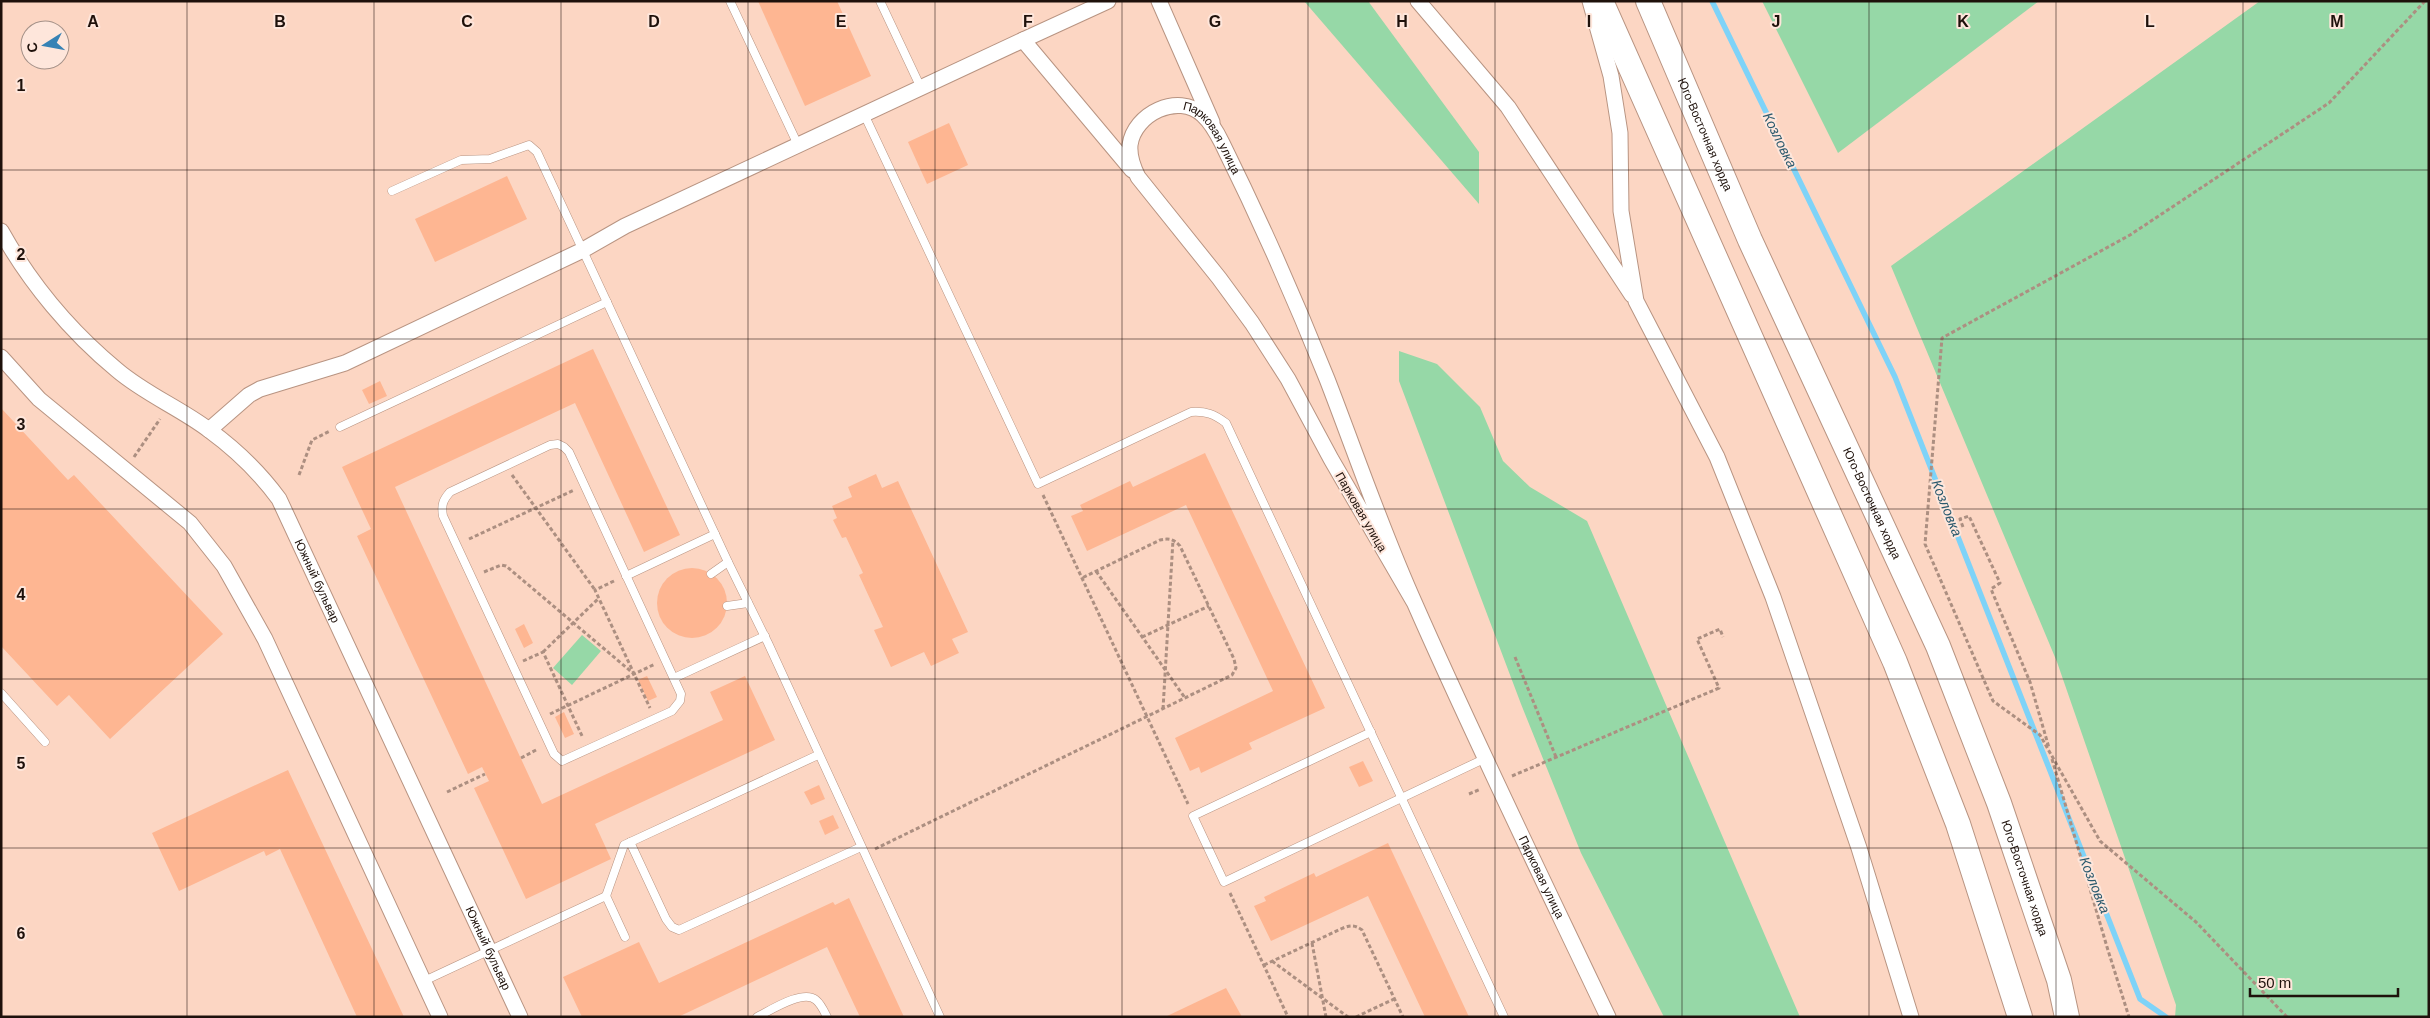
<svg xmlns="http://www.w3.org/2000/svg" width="2430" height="1018" font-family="Arial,sans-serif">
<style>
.green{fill:#96d8a7}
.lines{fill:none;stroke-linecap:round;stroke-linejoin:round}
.stream{stroke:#7ed3f8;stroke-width:5.5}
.building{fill:#feb692}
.lane-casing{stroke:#b89482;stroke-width:9}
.street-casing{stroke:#b89482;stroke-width:17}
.primary-casing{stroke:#b89482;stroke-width:26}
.path{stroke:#ac8f81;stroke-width:3;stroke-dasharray:4 2.5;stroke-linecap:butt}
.lane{stroke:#fff;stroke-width:8}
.street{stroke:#fff;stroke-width:15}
.primary{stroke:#fff;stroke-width:24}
.grid{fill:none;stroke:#1e110b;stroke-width:1;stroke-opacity:0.55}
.labels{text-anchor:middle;stroke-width:4;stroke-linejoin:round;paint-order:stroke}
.street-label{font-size:12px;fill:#1e110b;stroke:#fee6db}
.water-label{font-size:14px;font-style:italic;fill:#2a596d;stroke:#fee6db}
.grid-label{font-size:16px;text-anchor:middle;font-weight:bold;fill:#1e110b;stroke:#fee6db;stroke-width:4;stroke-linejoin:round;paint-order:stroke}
</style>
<rect width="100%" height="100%" fill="#fcd6c3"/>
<g class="green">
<polygon points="1304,1 1368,1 1479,152 1479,204"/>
<polygon points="1762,1 2039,1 1838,153"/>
<polygon points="2260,1 2429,1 2429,1017 2175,1017 2176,1005 2057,662 1891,266"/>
<polygon points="1399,351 1437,364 1480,407 1503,461 1530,487 1587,521 1800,1017 1664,1017 1581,853 1521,704 1399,381"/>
<polygon points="582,635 601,651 572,685 553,668"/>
</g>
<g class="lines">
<polyline class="stream" points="1712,1 1895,377 2140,999 2166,1017"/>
</g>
<g class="building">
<polygon points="758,1 837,1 871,76 805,106"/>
<polygon points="949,123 968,165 927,184 908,142"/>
<polygon points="507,176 527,219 435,262 415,219"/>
<polygon points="593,349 680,535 644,552 575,403 395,487 535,789 542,804 723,720 710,692 745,676 775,740 595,824 611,859 526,899 474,788 489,781 482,767 468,774 357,536 371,529 342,467"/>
<polygon points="380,381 387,396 369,404 362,390"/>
<polygon points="1,408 68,480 74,475 223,634 110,739 69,695 57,706 1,646"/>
<polygon points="1205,453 1325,708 1249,743 1252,749 1201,773 1199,767 1190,771 1175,738 1273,691 1186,505 1087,551 1071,516 1083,511 1080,505 1130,481 1133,487"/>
<polygon points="876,474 882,488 898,481 968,632 952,639 959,653 931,666 924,652 891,667 874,630 883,627 859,575 863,573 846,537 842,538 833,520 837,518 832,506 852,497 848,487"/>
<circle cx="692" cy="603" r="35"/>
<polygon points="524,624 533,643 524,648 515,629"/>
<polygon points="647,676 657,697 648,701 638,680"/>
<polygon points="564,712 574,734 565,738 555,717"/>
<polygon points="1363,761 1373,781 1359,787 1349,767"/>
<polygon points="288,770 317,832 404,1017 357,1017 280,849 266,856 264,851 179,891 152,833"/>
<polygon points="819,785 825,799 811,805 804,792"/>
<polygon points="833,815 839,828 825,835 819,821"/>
<polygon points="1388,843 1418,907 1469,1017 1425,1017 1368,896 1271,941 1254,906 1266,901 1264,897 1314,873 1316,877"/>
<polygon points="849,898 904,1017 860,1017 827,947 678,1017 582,1017 563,977 639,942 659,983 833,902 835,905"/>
<polygon points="1226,988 1242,1017 1165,1017"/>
</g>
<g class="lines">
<defs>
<g id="lane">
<polyline points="730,1 798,145"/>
<polyline points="880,1 921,88"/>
<path d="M864,114L1038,484L1191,412C1206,411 1214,414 1226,423L1504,1017"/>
<polyline points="392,191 461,160 490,159 529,145 537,152 728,562 768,643 940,1017"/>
<polyline points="340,427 607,302"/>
<path d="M558,444L564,447L569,452L681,694L680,701L672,711L562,761L554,754L443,516C441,505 443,500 450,492L550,445Z"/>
<polyline points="711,574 728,562"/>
<polyline points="626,576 715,534"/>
<polyline points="727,606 748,603"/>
<polyline points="674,678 765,636"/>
<polyline points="1,693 45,742"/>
<polyline points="1371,732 1193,816 1224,882 1486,758"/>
<polyline points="630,842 666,919 672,927 679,930 861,847"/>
<polyline points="606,896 625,937"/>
<polyline points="424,981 606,896 624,845 818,755"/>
<path d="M757,1017C771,1010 803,989 816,1000C821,1004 824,1011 827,1017"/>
</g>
<g id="street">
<polyline points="1159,1 1212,122"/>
<polyline points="1418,1 1508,107 1632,295"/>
<polyline points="1590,1 1611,76 1620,133 1621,211 1636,301 1717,457 1773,597 1859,848 1911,1017"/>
<polyline points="1023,40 1108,1"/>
<path id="s1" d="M1,231C30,283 71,332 117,370C145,394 180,408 209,430C235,449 260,473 279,499L520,1017"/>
<polyline points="1,357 39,399 190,523 224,566 265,639 440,1017"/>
<polyline points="209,430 249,395 260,389 345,363 583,250 625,226 1023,40 1132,170"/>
<path id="s2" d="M1414,602L1331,459L1288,379L1252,323L1219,278L1138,177C1133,167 1129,157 1130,145C1134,114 1178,92 1203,115C1211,122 1217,133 1222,143C1260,220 1295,299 1327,379C1356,454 1382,531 1415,604C1476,743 1543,880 1608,1017"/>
</g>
<g id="primary">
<polyline points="1601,1 1895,662 1958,824 2020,1017"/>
<path id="s3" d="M1648,1L1750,240L1938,646L1999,803L2059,980L2067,1017"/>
</g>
</defs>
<use href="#lane" class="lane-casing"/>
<use href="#street" class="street-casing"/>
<use href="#primary" class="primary-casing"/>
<g class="path">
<polyline points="134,457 160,419"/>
<polyline points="299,475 312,440 330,431"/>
<polyline points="512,475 595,590"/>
<polyline points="1043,495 1188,804"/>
<polyline points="1963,527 1960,519 1969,516 2000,583 1991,589 2030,682 2049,748"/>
<polyline points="469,539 574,490"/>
<polyline points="1096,571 1185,698"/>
<polyline points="484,572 501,565 506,566 634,674"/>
<polyline points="614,581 595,590 650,708"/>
<polyline points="1142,637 1209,606"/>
<polyline points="543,652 599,598"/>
<polyline points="1515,657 1556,757"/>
<polyline points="523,661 543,652 583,738"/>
<polyline points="1163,709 1173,540"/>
<polyline points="550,714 655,664"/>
<polyline points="521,758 538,749"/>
<polyline points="2052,759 2107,947 2129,1017"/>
<polyline points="1512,776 1719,688 1697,639 1720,629 1723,637"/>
<polyline points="447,792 485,774"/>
<polyline points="1469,794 1481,789"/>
<path d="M875,849L1232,675L1236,668L1234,659L1180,546C1174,539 1169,538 1160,540L1082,578"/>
<polyline points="1230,893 1288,1017"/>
<polyline points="1312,943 1326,1017"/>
<polyline points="1272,961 1348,1017"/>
<path d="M1264,965L1343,928C1351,925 1355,925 1362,930L1403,1017"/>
<polyline points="1356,1017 1394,999"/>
<polyline points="2287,1017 2196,922 2100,841 2040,735 1993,701 1925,544 1942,338 2130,235 2329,103 2425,1"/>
</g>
<use href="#lane" class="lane"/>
<use href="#street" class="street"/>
<use href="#primary" class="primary"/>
</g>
<path class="grid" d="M187,1V1017M374,1V1017M561,1V1017M748,1V1017M935,1V1017M1122,1V1017M1308,1V1017M1495,1V1017M1682,1V1017M1869,1V1017M2056,1V1017M2243,1V1017M1,170H2429M1,339H2429M1,509H2429M1,679H2429M1,848H2429"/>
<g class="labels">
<g class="street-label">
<text dy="4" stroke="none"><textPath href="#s3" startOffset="145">Юго-Восточная хорда</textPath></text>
<text dy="4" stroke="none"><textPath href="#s2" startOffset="659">Парковая улица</textPath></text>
<text dy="4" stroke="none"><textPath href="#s3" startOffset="550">Юго-Восточная хорда</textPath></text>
<text transform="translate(1361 512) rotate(60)" y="4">Парковая улица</text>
<text dy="4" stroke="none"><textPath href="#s1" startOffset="481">Южный бульвар</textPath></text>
<text dy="4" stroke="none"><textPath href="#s2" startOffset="1471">Парковая улица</textPath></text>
<text dy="4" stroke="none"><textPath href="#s3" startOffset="955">Юго-Восточная хорда</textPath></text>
<text dy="4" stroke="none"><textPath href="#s1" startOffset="886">Южный бульвар</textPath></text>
</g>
<g class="water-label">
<text transform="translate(1780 140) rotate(64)" y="5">Козловка</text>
<text transform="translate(1947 508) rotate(68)" y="5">Козловка</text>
<text transform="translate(2095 885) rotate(68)" y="5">Козловка</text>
</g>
</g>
<g class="grid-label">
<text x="93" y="27">A</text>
<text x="280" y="27">B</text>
<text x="467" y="27">C</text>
<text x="654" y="27">D</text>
<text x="841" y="27">E</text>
<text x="1028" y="27">F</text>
<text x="1215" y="27">G</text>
<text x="1402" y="27">H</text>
<text x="1589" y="27">I</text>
<text x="1776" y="27">J</text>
<text x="1963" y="27">K</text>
<text x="2150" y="27">L</text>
<text x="2337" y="27">M</text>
<text x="21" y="91">1</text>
<text x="21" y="260">2</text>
<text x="21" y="430">3</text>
<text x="21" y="600">4</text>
<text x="21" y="769">5</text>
<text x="21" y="939">6</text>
</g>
<rect width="2430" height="1018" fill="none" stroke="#1e110b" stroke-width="5"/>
<g transform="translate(45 45) rotate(259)"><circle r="24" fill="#fee6db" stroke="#a49188"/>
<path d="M0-4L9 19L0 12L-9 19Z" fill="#3682b5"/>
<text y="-8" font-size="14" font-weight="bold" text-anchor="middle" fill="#1e110b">С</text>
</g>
<path d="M2250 988v8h148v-8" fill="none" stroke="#1e110b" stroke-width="2.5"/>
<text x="2258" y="988" font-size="15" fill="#1e110b" stroke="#fee6db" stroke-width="4" paint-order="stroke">50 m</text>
</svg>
